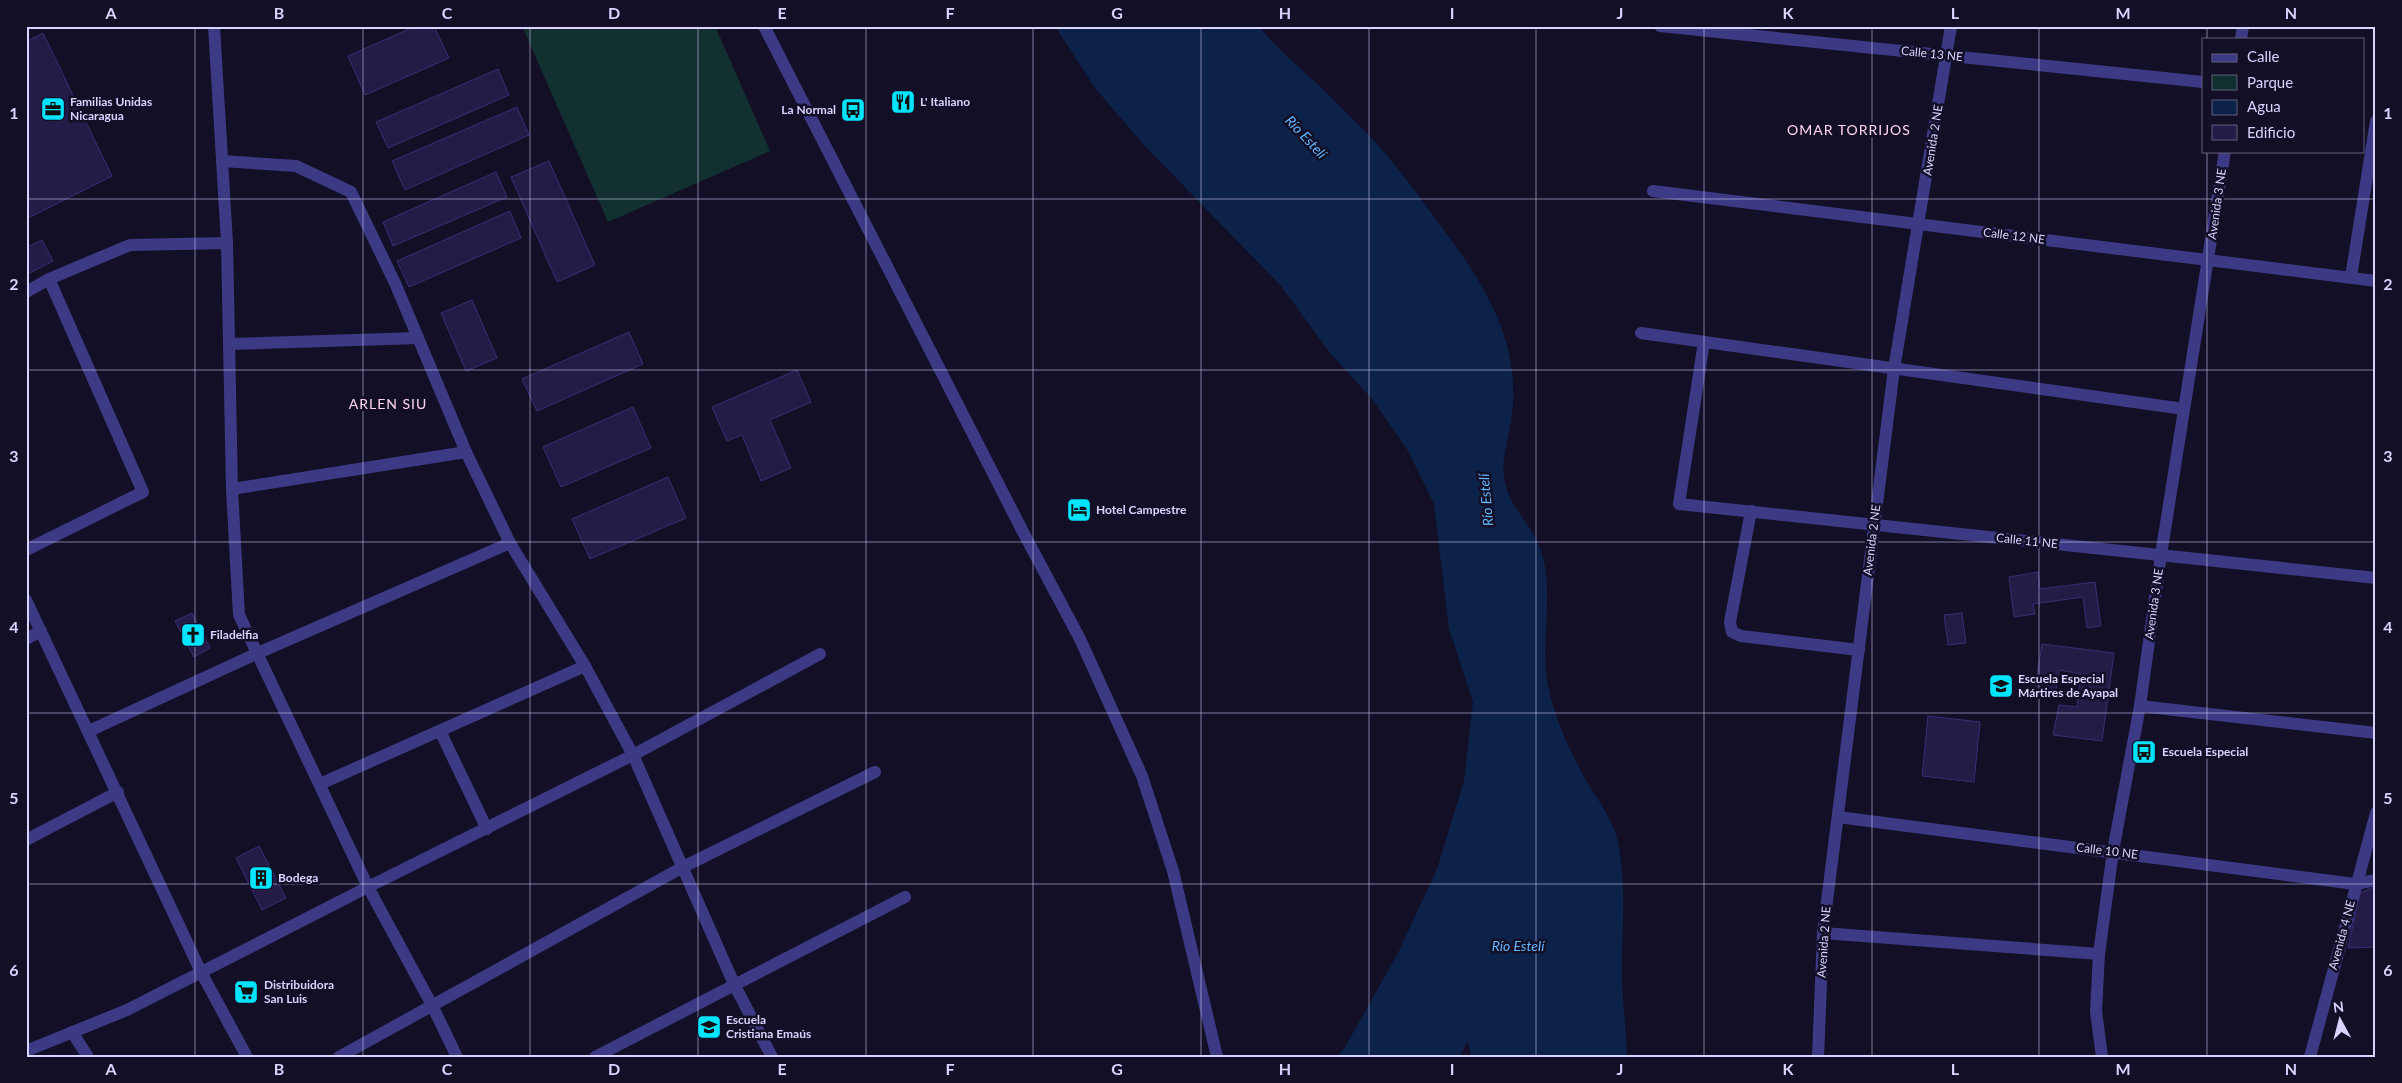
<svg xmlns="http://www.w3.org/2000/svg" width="2402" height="1083" font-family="Lato,sans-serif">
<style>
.green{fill:#12302f}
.water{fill:#0c2248}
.building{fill:#241b47;stroke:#3b2d73}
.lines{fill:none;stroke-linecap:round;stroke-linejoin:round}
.minor{stroke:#3d3a85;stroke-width:12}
.grid{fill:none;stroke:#d9d4ff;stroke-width:1;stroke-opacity:0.55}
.labels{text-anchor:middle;stroke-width:5;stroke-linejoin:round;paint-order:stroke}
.street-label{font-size:12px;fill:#d9d4ff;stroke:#130f26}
.poi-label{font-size:12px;font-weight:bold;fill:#d9d4ff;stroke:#130f26;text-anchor:start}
.neighbourhood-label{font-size:14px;letter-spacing:1px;fill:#ffd6f0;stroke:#130f26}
.water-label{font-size:14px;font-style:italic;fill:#62b6ff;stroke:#130f26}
.neatline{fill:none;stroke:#d9d4ff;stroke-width:2}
.grid-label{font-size:16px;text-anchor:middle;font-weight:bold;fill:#d9d4ff}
</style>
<rect width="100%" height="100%" fill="#130f26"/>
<polygon class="green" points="522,26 715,26 770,151 608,222"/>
<path class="water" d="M1055,26H1259C1280,53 1308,74 1333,99C1350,117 1369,134 1385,153C1405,176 1423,202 1441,226C1459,251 1478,276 1491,304C1509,339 1518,382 1511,421C1508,443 1500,460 1505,483C1511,509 1531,524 1540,548C1556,592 1539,641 1548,686C1555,719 1570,752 1587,782C1598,800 1611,817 1617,838C1627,878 1622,929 1622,970C1622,999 1626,1028 1627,1057H1471L1468,1040L1460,1057H1337L1345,1047L1398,953L1437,869L1464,781L1473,702L1449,629L1434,504L1408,451L1373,400L1330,353L1281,286L1143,144L1095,88Z"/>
<g class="building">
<polygon points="416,26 434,26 449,58 365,95 348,56"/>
<polygon points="43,33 112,176 26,219 26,42"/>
<polygon points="498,69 509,95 388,148 376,122"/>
<polygon points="517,107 529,135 405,190 392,161"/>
<polygon points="549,161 595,265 557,282 511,177"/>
<polygon points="496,172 507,197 393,246 383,222"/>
<polygon points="510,211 521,238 409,287 397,261"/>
<polygon points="42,240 53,261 26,275 26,248"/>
<polygon points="472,300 497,358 466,371 441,313"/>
<polygon points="629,332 643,364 537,411 522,379"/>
<polygon points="797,370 811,402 770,420 791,468 761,481 742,435 727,441 712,407"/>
<polygon points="633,407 651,448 561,487 543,447"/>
<polygon points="668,477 686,518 590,559 572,519"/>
<polygon points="2038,572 2040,589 2095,582 2101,626 2087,628 2083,597 2033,604 2035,614 2014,617 2009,577"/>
<polygon points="192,613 210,648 194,657 175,621"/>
<polygon points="1962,613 1966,643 1948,645 1944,615"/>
<polygon points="2042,644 2114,653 2102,741 2053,735 2059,705 2077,707 2081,674 2059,670 2055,698 2034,694"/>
<polygon points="1928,716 1980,722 1974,782 1922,776"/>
<polygon points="259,846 286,898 262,910 236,858"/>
<polygon points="2376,886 2376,947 2348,948 2360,893"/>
</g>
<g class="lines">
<g class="minor">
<polyline points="214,26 227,243 232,489 239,615 368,887 433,1007 457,1057"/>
<polyline points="764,26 1022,530 1080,639 1142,776 1173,871 1217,1057"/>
<polyline points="1660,26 2203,82"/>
<polyline points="2241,39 2243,26"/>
<polyline points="222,161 296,166 351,192 395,283 466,452 510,543 585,666 633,755 734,984 772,1057"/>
<polyline points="1653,191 2376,281"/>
<polyline points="2351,277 2376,121"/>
<polyline points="26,292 49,279 130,245 227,243"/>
<polyline points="1641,333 2184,409"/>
<polyline points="1704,342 1679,504 2376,578"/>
<polyline points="229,344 418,338"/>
<polyline points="232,489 466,452"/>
<polyline points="1751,511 1730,622 1732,632 1741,636 1859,650"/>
<polyline points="26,550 143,492 49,279"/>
<polyline points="26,600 201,972 247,1057"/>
<polyline points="26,639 41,631"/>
<polyline points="2140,706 2376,733"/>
<polyline points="89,731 258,653 510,543"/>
<polyline points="440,731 487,829"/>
<polyline points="320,784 585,666"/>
<polyline points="1838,817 2355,884 2376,880"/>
<polyline points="26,840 118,792"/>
<polyline points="1823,933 2099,954"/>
<polyline points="72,1032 88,1057"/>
<polyline points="26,1051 127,1010 368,887 633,755 820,654"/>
<polyline points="339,1057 683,867 875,772"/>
<polyline points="595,1057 905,897"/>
<polyline points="1818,1057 1823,933 1894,369 1951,26"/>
<polyline points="2102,1057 2096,1011 2099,954 2113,851 2140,706 2161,555 2225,151"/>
<polyline points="2310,1057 2376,813"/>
</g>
</g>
<path class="grid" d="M195,26V1057M363,26V1057M530,26V1057M698,26V1057M866,26V1057M1033,26V1057M1201,26V1057M1369,26V1057M1536,26V1057M1704,26V1057M1872,26V1057M2039,26V1057M2207,26V39M2207,151V1057M26,199H2376M26,370H2376M26,542H2376M26,713H2376M26,884H2376"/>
<defs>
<symbol id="restaurant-square" viewBox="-11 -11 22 22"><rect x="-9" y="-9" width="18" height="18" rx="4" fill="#00e5ff" stroke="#130f26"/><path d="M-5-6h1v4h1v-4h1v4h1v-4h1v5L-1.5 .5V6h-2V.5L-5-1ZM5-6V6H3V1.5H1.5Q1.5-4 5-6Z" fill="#111"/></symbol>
<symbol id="office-square" viewBox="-11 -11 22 22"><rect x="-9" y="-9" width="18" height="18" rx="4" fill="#00e5ff" stroke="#130f26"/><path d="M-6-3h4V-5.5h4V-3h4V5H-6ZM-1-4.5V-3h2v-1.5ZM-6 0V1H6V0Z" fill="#111"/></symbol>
<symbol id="bus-square" viewBox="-11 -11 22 22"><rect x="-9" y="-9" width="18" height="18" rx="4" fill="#00e5ff" stroke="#130f26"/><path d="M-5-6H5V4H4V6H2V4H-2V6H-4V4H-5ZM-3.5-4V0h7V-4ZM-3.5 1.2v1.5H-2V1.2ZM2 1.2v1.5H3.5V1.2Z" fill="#111"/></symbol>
<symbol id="hotel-square" viewBox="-11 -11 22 22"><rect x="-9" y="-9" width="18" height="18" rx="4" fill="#00e5ff" stroke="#130f26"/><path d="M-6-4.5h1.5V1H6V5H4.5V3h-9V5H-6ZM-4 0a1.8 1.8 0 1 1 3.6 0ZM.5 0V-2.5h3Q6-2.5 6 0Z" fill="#111"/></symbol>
<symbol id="church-square" viewBox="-11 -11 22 22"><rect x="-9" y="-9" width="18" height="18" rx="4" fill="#00e5ff" stroke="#130f26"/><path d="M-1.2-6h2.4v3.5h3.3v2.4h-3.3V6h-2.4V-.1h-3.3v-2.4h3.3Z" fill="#111"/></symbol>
<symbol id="school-square" viewBox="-11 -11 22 22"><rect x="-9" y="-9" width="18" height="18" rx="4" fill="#00e5ff" stroke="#130f26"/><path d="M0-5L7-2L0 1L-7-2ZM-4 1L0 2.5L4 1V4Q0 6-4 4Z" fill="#111"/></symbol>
<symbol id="building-square" viewBox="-11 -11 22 22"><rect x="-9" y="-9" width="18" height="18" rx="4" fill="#00e5ff" stroke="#130f26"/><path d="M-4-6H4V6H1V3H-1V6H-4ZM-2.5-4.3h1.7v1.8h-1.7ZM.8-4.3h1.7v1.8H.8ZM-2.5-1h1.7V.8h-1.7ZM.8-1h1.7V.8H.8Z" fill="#111"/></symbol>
<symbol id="supermarket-square" viewBox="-11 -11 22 22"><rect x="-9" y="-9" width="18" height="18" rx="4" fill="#00e5ff" stroke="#130f26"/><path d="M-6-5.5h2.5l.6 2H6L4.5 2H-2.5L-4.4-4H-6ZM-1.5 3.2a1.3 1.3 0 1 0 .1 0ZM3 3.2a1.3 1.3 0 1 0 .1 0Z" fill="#111"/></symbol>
</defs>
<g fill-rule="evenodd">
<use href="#restaurant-square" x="889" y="88" width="28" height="28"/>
<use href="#office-square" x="39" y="95" width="28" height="28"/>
<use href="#bus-square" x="839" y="96" width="28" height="28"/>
<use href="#hotel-square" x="1065" y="496" width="28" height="28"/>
<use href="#church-square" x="179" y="621" width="28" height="28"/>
<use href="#school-square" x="1987" y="672" width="28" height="28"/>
<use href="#bus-square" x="2130" y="738" width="28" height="28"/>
<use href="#building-square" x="247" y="864" width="28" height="28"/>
<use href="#supermarket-square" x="232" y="978" width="28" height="28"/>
<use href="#school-square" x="695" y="1013" width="28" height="28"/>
</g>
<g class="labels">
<g class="street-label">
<text transform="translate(1932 54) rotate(6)" y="4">Calle 13 NE</text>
<text transform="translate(1933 140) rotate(-81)" y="4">Avenida 2 NE</text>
<text transform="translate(2217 204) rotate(-82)" y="4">Avenida 3 NE</text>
<text transform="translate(2014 236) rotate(7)" y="4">Calle 12 NE</text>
<text transform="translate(1872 540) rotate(-83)" y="4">Avenida 2 NE</text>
<text transform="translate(2027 541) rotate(6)" y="4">Calle 11 NE</text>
<text transform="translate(2154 604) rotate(-82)" y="4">Avenida 3 NE</text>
<text transform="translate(2107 851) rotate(7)" y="4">Calle 10 NE</text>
<text transform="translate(2342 935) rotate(-75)" y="4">Avenida 4 NE</text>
<text transform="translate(1824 942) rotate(-86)" y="4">Avenida 2 NE</text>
</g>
<g class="poi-label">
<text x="70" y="106">Familias Unidas<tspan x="70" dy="14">Nicaragua</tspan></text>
<text x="920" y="106">L' Italiano</text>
<text x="836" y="114" text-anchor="end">La Normal</text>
<text x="1096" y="514">Hotel Campestre</text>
<text x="210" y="639">Filadelfia</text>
<text x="2018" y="683">Escuela Especial<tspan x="2018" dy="14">Mártires de Ayapal</tspan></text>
<text x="2162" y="756">Escuela Especial</text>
<text x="278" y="882">Bodega</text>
<text x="264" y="989">Distribuidora<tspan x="264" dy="14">San Luis</tspan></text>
<text x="726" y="1024">Escuela<tspan x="726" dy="14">Cristiana Emaús</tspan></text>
</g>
<g class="neighbourhood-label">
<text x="1849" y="135">OMAR TORRIJOS</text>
<text x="388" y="409">ARLEN SIU</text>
</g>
<g class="water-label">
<text transform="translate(1306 137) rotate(47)" y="5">Río Estelí</text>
<text transform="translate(1486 500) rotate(-95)" y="5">Río Estelí</text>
<text x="1518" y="951">Río Estelí</text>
</g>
</g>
<rect width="2402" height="1083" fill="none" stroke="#130f26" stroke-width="55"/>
<rect x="2202" y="38" width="162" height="115" fill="#130f26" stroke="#625e7d"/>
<rect x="2212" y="54" width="25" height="8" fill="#3d3a85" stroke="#625e7d"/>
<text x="2247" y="62" font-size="15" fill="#d9d4ff">Calle</text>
<rect x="2212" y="75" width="25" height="15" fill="#12302f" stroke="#625e7d"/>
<text x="2247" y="88" font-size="15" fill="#d9d4ff">Parque</text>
<rect x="2212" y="100" width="25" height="15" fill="#0c2248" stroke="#625e7d"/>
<text x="2247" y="112" font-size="15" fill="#d9d4ff">Agua</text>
<rect x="2212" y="125" width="25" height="15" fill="#241b47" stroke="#625e7d"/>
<text x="2247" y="138" font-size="15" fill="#d9d4ff">Edificio</text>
<g transform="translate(2340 1020) rotate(353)" stroke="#130f26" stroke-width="4" paint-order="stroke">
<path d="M0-4L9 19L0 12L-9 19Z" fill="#d9d4ff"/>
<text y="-8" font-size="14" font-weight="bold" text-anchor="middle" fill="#d9d4ff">N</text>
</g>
<rect x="28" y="28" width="2346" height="1028" class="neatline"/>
<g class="grid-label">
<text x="111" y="19">A</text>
<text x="279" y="19">B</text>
<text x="447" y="19">C</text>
<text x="614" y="19">D</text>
<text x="782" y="19">E</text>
<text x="950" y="19">F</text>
<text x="1117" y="19">G</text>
<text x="1285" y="19">H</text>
<text x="1452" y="19">I</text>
<text x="1620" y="19">J</text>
<text x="1788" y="19">K</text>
<text x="1955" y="19">L</text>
<text x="2123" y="19">M</text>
<text x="2291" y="19">N</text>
<text x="14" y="119">1</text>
<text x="2388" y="119">1</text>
<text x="14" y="290">2</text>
<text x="2388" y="290">2</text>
<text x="14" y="462">3</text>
<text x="2388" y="462">3</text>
<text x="14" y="633">4</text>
<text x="2388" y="633">4</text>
<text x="14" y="804">5</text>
<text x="2388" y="804">5</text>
<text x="14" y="976">6</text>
<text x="2388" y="976">6</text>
<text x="111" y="1075">A</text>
<text x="279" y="1075">B</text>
<text x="447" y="1075">C</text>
<text x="614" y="1075">D</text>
<text x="782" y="1075">E</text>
<text x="950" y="1075">F</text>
<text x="1117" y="1075">G</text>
<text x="1285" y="1075">H</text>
<text x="1452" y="1075">I</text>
<text x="1620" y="1075">J</text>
<text x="1788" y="1075">K</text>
<text x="1955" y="1075">L</text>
<text x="2123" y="1075">M</text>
<text x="2291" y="1075">N</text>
</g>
</svg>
